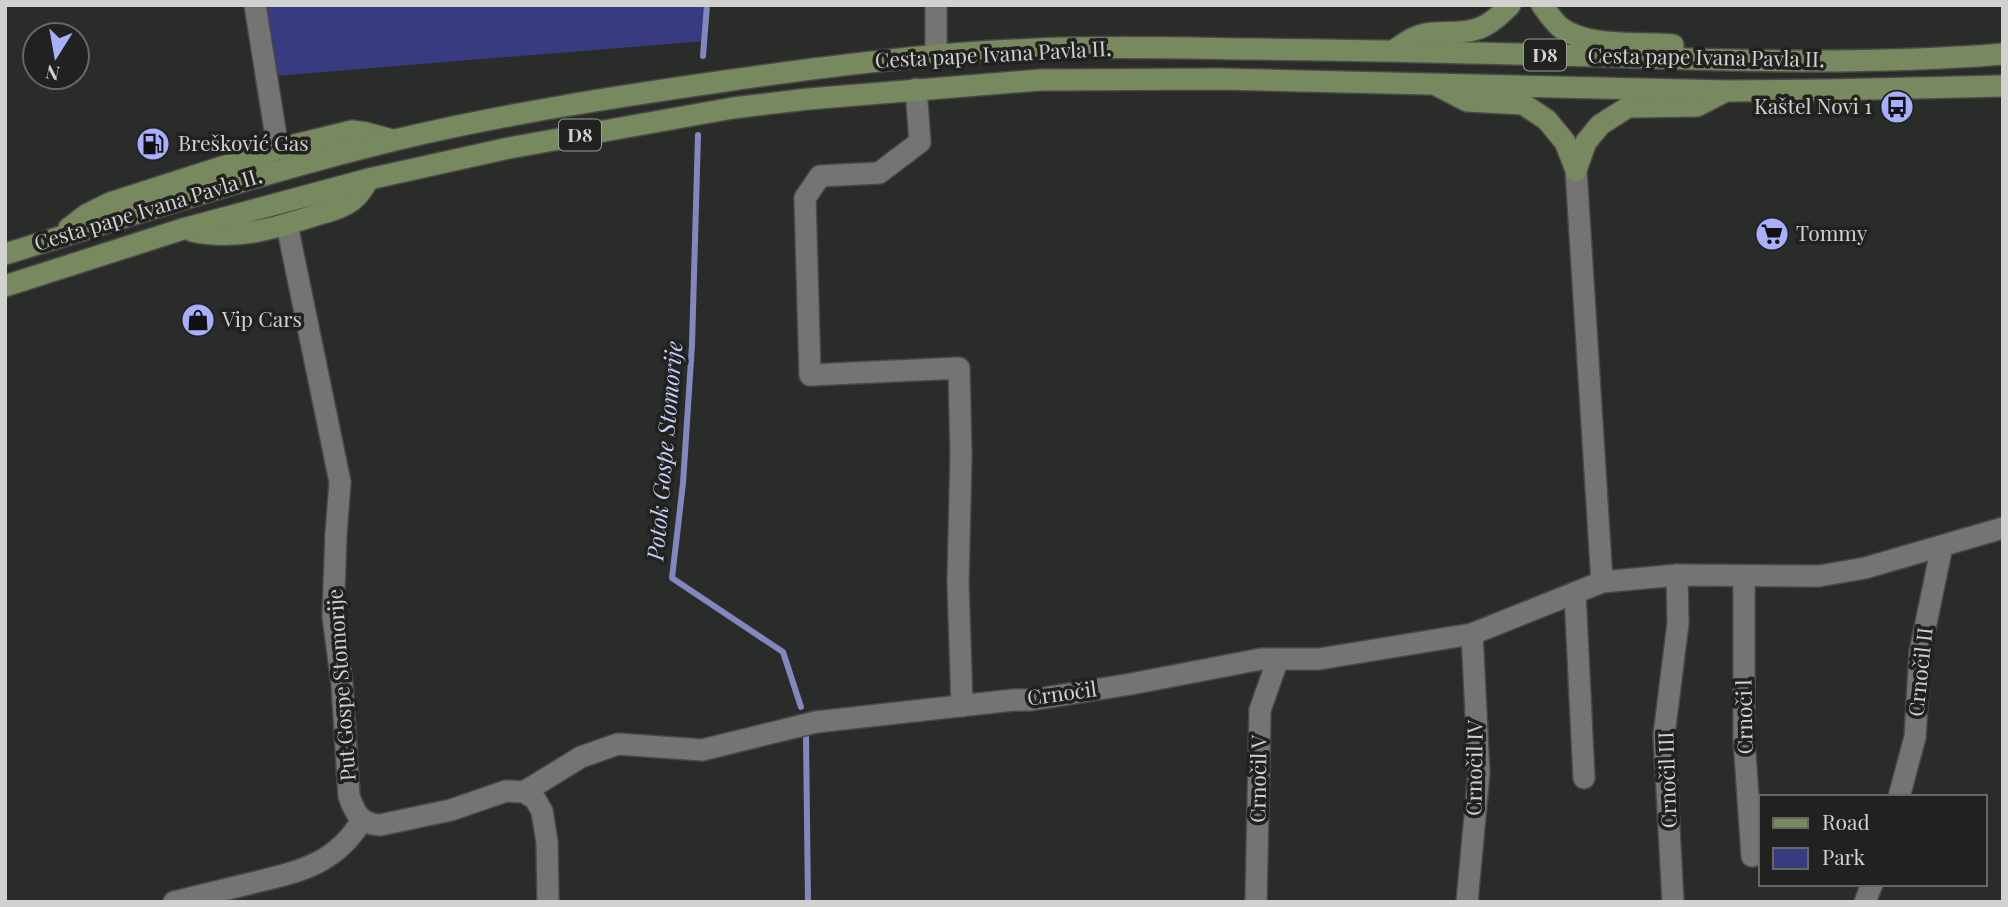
<svg xmlns="http://www.w3.org/2000/svg" width="2008" height="907" font-family="'Playfair Display',serif">
<style>
.green{fill:#393b81}
.lines{fill:none;stroke-linecap:round;stroke-linejoin:round}
.stream{stroke:#8387bf;stroke-width:6}
.minor-casing{stroke:#484947;stroke-width:24}
.major-casing{stroke:#484947;stroke-width:24}
.minor{stroke:#747572;stroke-width:21}
.major{stroke:#78885f;stroke-width:21}
.labels{text-anchor:middle;stroke-width:7;stroke-linejoin:round;paint-order:stroke}
.shield{fill:#21221f;stroke:#9c9c9b;stroke-width:2}
.shield-label{font-size:19px;font-weight:bold;fill:#d1d1d0}
.street-label{font-size:21px;fill:#d1d1d0;stroke:#21221f}
.poi-label{font-size:21px;fill:#d1d1d0;stroke:#21221f;text-anchor:start}
.water-label{font-size:23px;font-style:italic;fill:#c6ccf9;stroke:#21221f}
</style>
<rect width="100%" height="100%" fill="#2a2c29"/>
<polygon class="green" points="265,5 705,5 705,41 274,76"/>
<g class="lines">
<g class="stream">
<polyline points="703,56 707,5"/>
<polyline points="698,135 692,345 683,483 672,578 783,652 801,707"/>
<polyline points="806,735 808,902"/>
</g>
<defs>
<g id="minor">
<polyline points="255,5 278,149"/>
<polyline points="936,55 936,5"/>
<polyline points="916,89 920,142 879,173 820,176 805,198 810,375 959,368 961,456 958,582 962,706"/>
<polyline points="1576,170 1602,582"/>
<path d="M287,225L340,482L336,534L333,616L342,684L349,796C355,814 361,824 380,825L451,810L506,791L524,792L535,799L542,811L547,842L548,902"/>
<polyline points="1744,577 1744,739 1752,856"/>
<polyline points="1575,593 1584,778"/>
<polyline points="524,792 581,757 618,744 702,750 816,722 1013,700 1031,700 1131,684 1261,659 1319,659 1472,634 1602,582 1677,575 1819,576 1865,568 2003,528"/>
<polyline points="1899,797 1915,737 1920,652 1942,546"/>
<path d="M174,902C199,896 223,890 248,884C296,872 335,866 362,820"/>
<polyline points="1256,902 1260,710 1278,659"/>
<polyline points="1467,902 1479,773 1472,634"/>
<polyline points="1673,902 1664,735 1678,623 1677,575"/>
<polyline points="1865,902 1872,884"/>
</g>
<g id="major">
<path d="M1542,5C1547,12 1553,21 1560,27C1587,48 1640,42 1673,45"/>
<path d="M1396,49C1405,43 1414,36 1425,34C1444,31 1462,35 1480,28C1492,23 1501,14 1510,5"/>
<polyline points="1438,86 1467,101 1523,104 1547,120 1565,142 1576,170"/>
<polyline points="1576,170 1586,142 1600,125 1628,107 1697,106 1726,91"/>
<polyline points="69,228 86,215 110,203 278,149 352,131 366,133 392,140"/>
<path d="M192,231C235,241 276,228 316,215C330,211 346,207 356,197C361,192 365,185 369,179"/>
<path d="M5,254C135,214 264,172 395,140C504,114 614,97 725,81C829,66 933,53 1038,49C1109,46 1180,48 1251,49C1367,50 1482,53 1597,56C1732,61 1868,65 2003,54"/>
<polyline points="5,286 183,229 369,179 509,148 733,108 808,99 1040,80 1222,79 1727,91 1826,90 2003,86"/>
</g>
</defs>
<use href="#minor" class="minor-casing"/>
<use href="#major" class="major-casing"/>
<use href="#minor" class="minor"/>
<use href="#major" class="major"/>
</g>
<defs>
<symbol id="bus-disc" viewBox="-11 -11 22 22"><circle r="9.5" fill="#a8b0fc" stroke="#21221f"/><path d="M-5-6H5V4H4V6H2V4H-2V6H-4V4H-5ZM-3.5-4V0h7V-4ZM-3.5 1.2v1.5H-2V1.2ZM2 1.2v1.5H3.5V1.2Z" fill="#111"/></symbol>
<symbol id="fuel-disc" viewBox="-11 -11 22 22"><circle r="9.5" fill="#a8b0fc" stroke="#21221f"/><path d="M-5.5-6h7V0h2V4h1.3V-2.5L3-4.5l.8-.8L6-3V5H2.5V1h-1V6h-7ZM-4.2-4.7v3.2H.2V-4.7Z" fill="#111"/></symbol>
<symbol id="supermarket-disc" viewBox="-11 -11 22 22"><circle r="9.5" fill="#a8b0fc" stroke="#21221f"/><path d="M-6-5.5h2.5l.6 2H6L4.5 2H-2.5L-4.4-4H-6ZM-1.5 3.2a1.3 1.3 0 1 0 .1 0ZM3 3.2a1.3 1.3 0 1 0 .1 0Z" fill="#111"/></symbol>
<symbol id="shop-disc" viewBox="-11 -11 22 22"><circle r="9.5" fill="#a8b0fc" stroke="#21221f"/><path d="M-5-2.5h2.3a2.7 3.5 0 0 1 5.4 0H5L5.5 6h-11ZM-1.5-2.5h3a1.5 2.3 0 0 0-3 0Z" fill="#111"/></symbol>
</defs>
<g fill-rule="evenodd">
<use href="#bus-disc" x="1878" y="88" width="38" height="38"/>
<use href="#fuel-disc" x="134" y="125" width="38" height="38"/>
<use href="#supermarket-disc" x="1753" y="215" width="38" height="38"/>
<use href="#shop-disc" x="179" y="301" width="38" height="38"/>
</g>
<g class="labels">
<g class="shield">
<rect x="1524" y="39.5" width="42" height="31" rx="5"/>
<rect x="559" y="119.5" width="42" height="31" rx="5"/>
</g>
<g class="shield-label">
<text x="1545" y="62">D8</text>
<text x="580" y="142">D8</text>
</g>
<g class="street-label">
<text transform="translate(993 55) rotate(-3)" y="7">Cesta pape Ivana Pavla II.</text>
<text transform="translate(1706 58) rotate(1)" y="7">Cesta pape Ivana Pavla II.</text>
<text transform="translate(148 210) rotate(-17)" y="7">Cesta pape Ivana Pavla II.</text>
<text transform="translate(1921 672) rotate(-84)" y="7">Crnočil II</text>
<text transform="translate(342 685) rotate(-94)" y="7">Put Gospe Stomorije</text>
<text transform="translate(1062 694) rotate(-8)" y="7">Crnočil</text>
<text transform="translate(1745 717) rotate(-91)" y="7">Crnoči l</text>
<text transform="translate(1475 768) rotate(-89)" y="7">Crnočil IV</text>
<text transform="translate(1259 779) rotate(-89)" y="7">Crnočil V</text>
<text transform="translate(1668 780) rotate(-92)" y="7">Crnočil III</text>
</g>
<g class="poi-label">
<text x="1872" y="114" text-anchor="end">Kaštel Novi 1</text>
<text x="178" y="151">Brešković Gas</text>
<text x="1796" y="241">Tommy</text>
<text x="222" y="327">Vip Cars</text>
</g>
<g class="water-label">
<text transform="translate(665 451) rotate(-85)" y="8">Potok Gospe Stomorije</text>
</g>
</g>
<rect width="2008" height="907" fill="none" stroke="#d1d1d0" stroke-width="14"/>
<rect x="1759" y="795" width="228" height="91" fill="#21221f" stroke="#676866" stroke-width="2"/>
<rect x="1773" y="818" width="35" height="10" fill="#78885f" stroke="#676866" stroke-width="2"/>
<text x="1822" y="830" font-size="21" fill="#d1d1d0">Road</text>
<rect x="1773" y="848" width="35" height="21" fill="#393b81" stroke="#676866" stroke-width="2"/>
<text x="1822" y="865" font-size="21" fill="#d1d1d0">Park</text>
<g transform="translate(56 56) rotate(191)"><circle r="33" fill="#21221f" stroke="#676866" stroke-width="2"/>
<path d="M0-5L12 26L0 18L-12 26Z" fill="#a8b0fc"/>
<text y="-10" font-size="19" font-weight="bold" text-anchor="middle" fill="#d1d1d0">N</text>
</g>
</svg>
